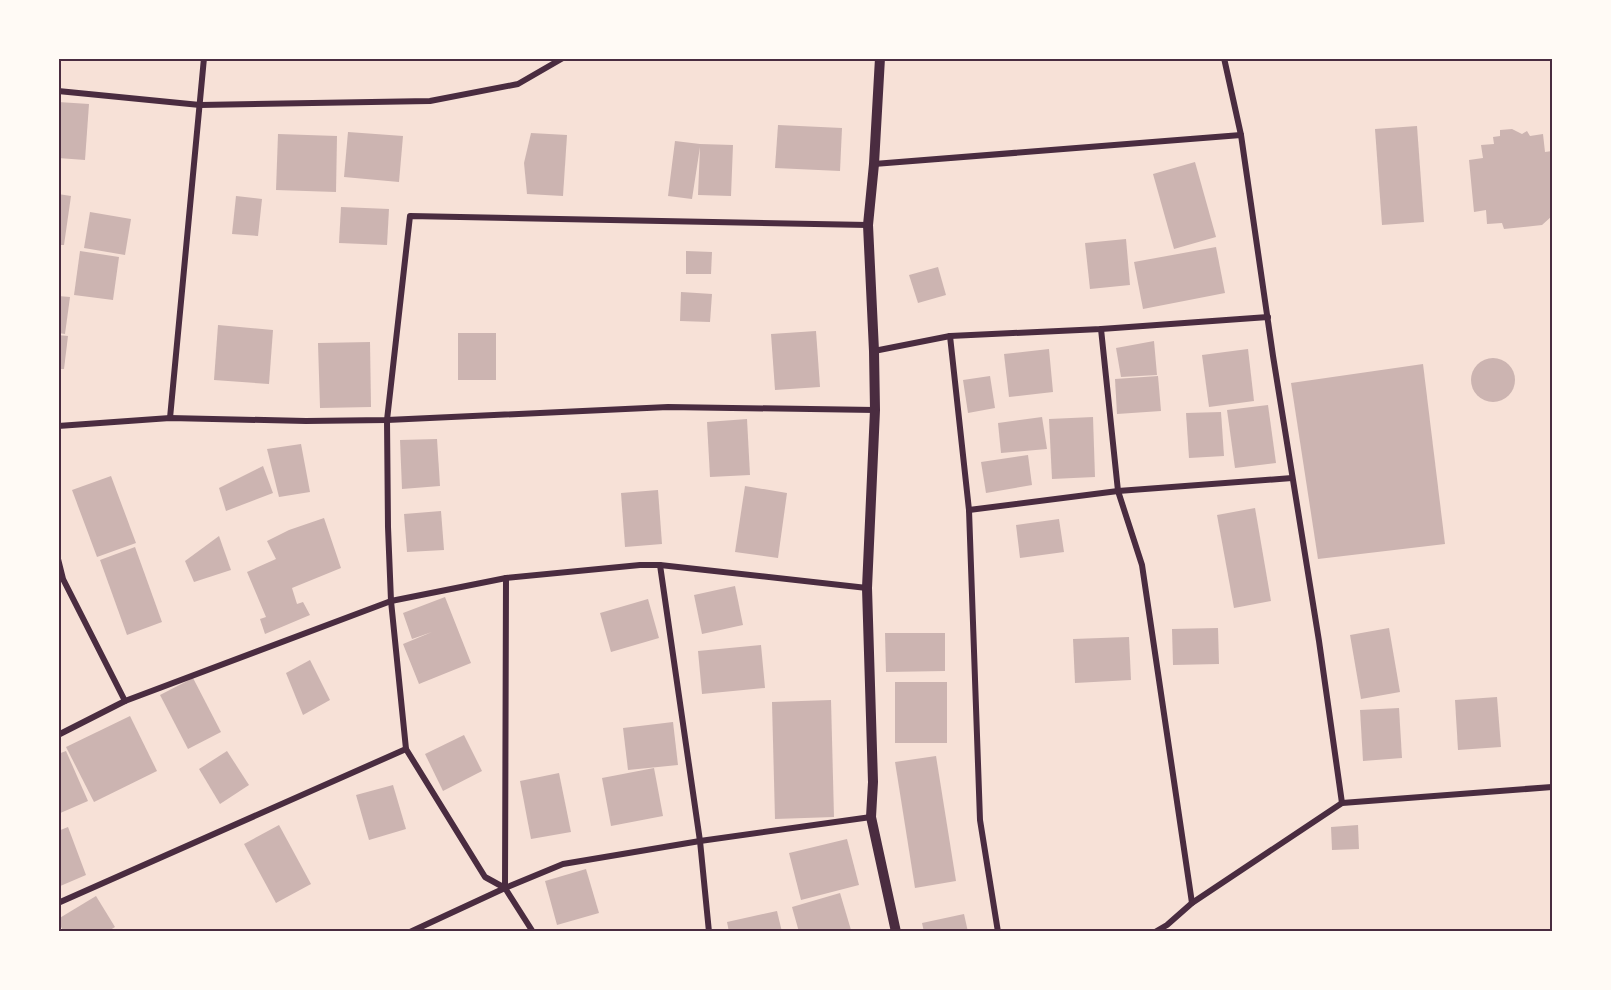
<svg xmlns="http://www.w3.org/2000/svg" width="1611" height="990" font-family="Lato,sans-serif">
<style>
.building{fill:#ccb4b1}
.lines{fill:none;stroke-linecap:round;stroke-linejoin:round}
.minor{stroke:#4a2c40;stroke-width:6}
.tertiary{stroke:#4a2c40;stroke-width:10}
.neatline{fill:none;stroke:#4a2c40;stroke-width:2}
</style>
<rect width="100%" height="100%" fill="#f7e1d7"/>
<g class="building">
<polygon points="58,102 89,104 85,160 58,158"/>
<polygon points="778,125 842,128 840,171 775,168"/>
<polygon points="1417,126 1424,222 1382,225 1375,129"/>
<polygon points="1512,129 1522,134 1527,131 1530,136 1543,134 1545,152 1552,151 1552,204 1551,204 1552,216 1542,225 1504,229 1502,223 1487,224 1486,210 1474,212 1469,160 1483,158 1481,145 1494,144 1493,137 1500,136 1500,130"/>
<polygon points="348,132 403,136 399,182 344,177"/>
<polygon points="531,133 567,135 563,196 527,194 524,163"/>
<polygon points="278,134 337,136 336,192 276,190"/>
<polygon points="675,141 700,144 733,145 731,196 698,195 700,147 692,199 668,196"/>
<polygon points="1195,162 1216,237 1174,249 1153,174"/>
<polygon points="58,194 71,196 64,245 58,245"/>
<polygon points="236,196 262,199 258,236 232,234"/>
<polygon points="341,207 389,209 387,245 339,243"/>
<polygon points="90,212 131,219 125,255 84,248"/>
<polygon points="1126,239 1130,285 1090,289 1085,243"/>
<polygon points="1216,247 1225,293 1143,309 1134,262"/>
<polygon points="80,251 119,257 113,300 74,295"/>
<polygon points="686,251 712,252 711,274 686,274"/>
<polygon points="938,267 946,295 918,303 909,275"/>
<polygon points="681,292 712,294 710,322 680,321"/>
<polygon points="58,296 70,297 65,334 58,333"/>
<polygon points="218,325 273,330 269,384 214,380"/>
<polygon points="816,331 820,387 775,390 771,334"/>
<rect x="458" y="333" width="38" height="47"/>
<polygon points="58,335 68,336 64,369 58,369"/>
<polygon points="1154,341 1157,375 1121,377 1116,348"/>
<polygon points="370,342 371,407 320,408 318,343"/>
<polygon points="1049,349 1053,392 1009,397 1004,354"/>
<polygon points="1248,349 1254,401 1209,407 1202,355"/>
<circle cx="1493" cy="380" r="22"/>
<polygon points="1423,364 1445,544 1318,559 1291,383"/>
<polygon points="990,376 995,408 968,413 963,380"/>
<polygon points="1158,376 1161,411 1117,414 1115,379"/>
<polygon points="1268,405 1276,463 1235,468 1227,410"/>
<polygon points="1221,412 1224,456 1189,458 1186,413"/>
<polygon points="1042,417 1047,449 1001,453 998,423"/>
<polygon points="1093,417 1095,477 1052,479 1049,419"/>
<polygon points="747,419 750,475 710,477 707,422"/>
<polygon points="437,439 440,486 402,489 400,440"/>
<polygon points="301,444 310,492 279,497 267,449"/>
<polygon points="1028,455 1032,485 986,493 981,462"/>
<polygon points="263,466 273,493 226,511 219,488"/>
<polygon points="111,476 136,543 97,557 72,490"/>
<polygon points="745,486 787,493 778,558 735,552"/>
<polygon points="658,490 662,544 625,547 621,493"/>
<polygon points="1255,508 1271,601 1234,608 1217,515"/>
<polygon points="441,511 444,550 407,552 404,514"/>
<polygon points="324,518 341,568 292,588 297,604 303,602 310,615 265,634 260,619 266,617 247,572 276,559 267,541 289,530"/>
<polygon points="1059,519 1064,552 1020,558 1016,525"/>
<polygon points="219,536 231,570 194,582 185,561"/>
<polygon points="135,547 162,622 127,635 100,560"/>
<polygon points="735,586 743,625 702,634 694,595"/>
<polygon points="445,597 471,663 419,684 403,644 432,632 412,639 403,613"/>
<polygon points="648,599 659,638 611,652 600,613"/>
<polygon points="1218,628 1219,664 1173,665 1172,629"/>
<polygon points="1389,628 1400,692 1361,699 1350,635"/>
<polygon points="885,633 945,633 945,671 886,672"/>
<polygon points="1129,637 1131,680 1075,683 1073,639"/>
<polygon points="761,645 765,688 702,694 698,651"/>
<polygon points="310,660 330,700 303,715 286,673"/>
<polygon points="193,678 221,732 188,749 160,695"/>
<rect x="895" y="682" width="52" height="61"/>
<polygon points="1497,697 1501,747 1458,750 1455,700"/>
<polygon points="831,700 834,817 775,819 772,702"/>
<polygon points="1399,708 1402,758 1363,761 1360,710"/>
<polygon points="130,716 157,771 94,802 66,747"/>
<polygon points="673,722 678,765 628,770 623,728"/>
<polygon points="464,735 482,771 443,791 425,754"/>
<polygon points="66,751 88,801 58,814 58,754"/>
<polygon points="227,751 249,785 220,804 199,769"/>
<polygon points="936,756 956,881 915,888 895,762"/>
<polygon points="654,768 663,816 611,826 602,778"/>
<polygon points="559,773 571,832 531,839 520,781"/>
<polygon points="393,785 406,829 369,840 356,795"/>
<polygon points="279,825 311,884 276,903 244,844"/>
<polygon points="1358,825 1359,849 1332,850 1331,827"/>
<polygon points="68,827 86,875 58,887 58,831"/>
<polygon points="847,839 859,885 801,900 789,853"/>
<polygon points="586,869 599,913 557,925 545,881"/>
<polygon points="840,893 851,930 846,932 799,932 792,907"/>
<polygon points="96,896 115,927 107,932 64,932 58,922 58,919"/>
<polygon points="777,911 782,932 729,932 727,922"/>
<polygon points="964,914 968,932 924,932 922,923"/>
</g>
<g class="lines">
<g class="minor">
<polyline points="1224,58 1241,135 1273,356 1319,641 1342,803"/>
<polyline points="58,91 200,105 430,101 518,84 563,58"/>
<polyline points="874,164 1241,135"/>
<polyline points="1101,329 1118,491 1142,565 1192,903"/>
<polyline points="950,336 969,510 980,820 998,932"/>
<polyline points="874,351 950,336 1101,329 1268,317"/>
<polyline points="170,418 204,58"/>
<polyline points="58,426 170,418 306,421 387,420 668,407 875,410"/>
<polyline points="969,510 1118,491 1292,478"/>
<polyline points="58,559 63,579 125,701"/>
<polyline points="660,565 700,841 709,932"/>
<polyline points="58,735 125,701 391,601 506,578 640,565 660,565 867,588"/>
<polyline points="505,888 506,578"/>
<polyline points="58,903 406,749"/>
<polyline points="410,932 505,888 563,864 700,841 871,817"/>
<polyline points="533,932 505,888 485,877 406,749 391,601 388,527 387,420 410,216 868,225"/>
<polyline points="1155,932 1167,925 1192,903 1342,803 1552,787"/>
</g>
<polyline class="tertiary" points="880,58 874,164 868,225 874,351 875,410 867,588 873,782 871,817 896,932"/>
</g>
<rect width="1611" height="990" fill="none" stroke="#fffaf5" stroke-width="120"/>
<rect x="60" y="60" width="1491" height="870" class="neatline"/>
</svg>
